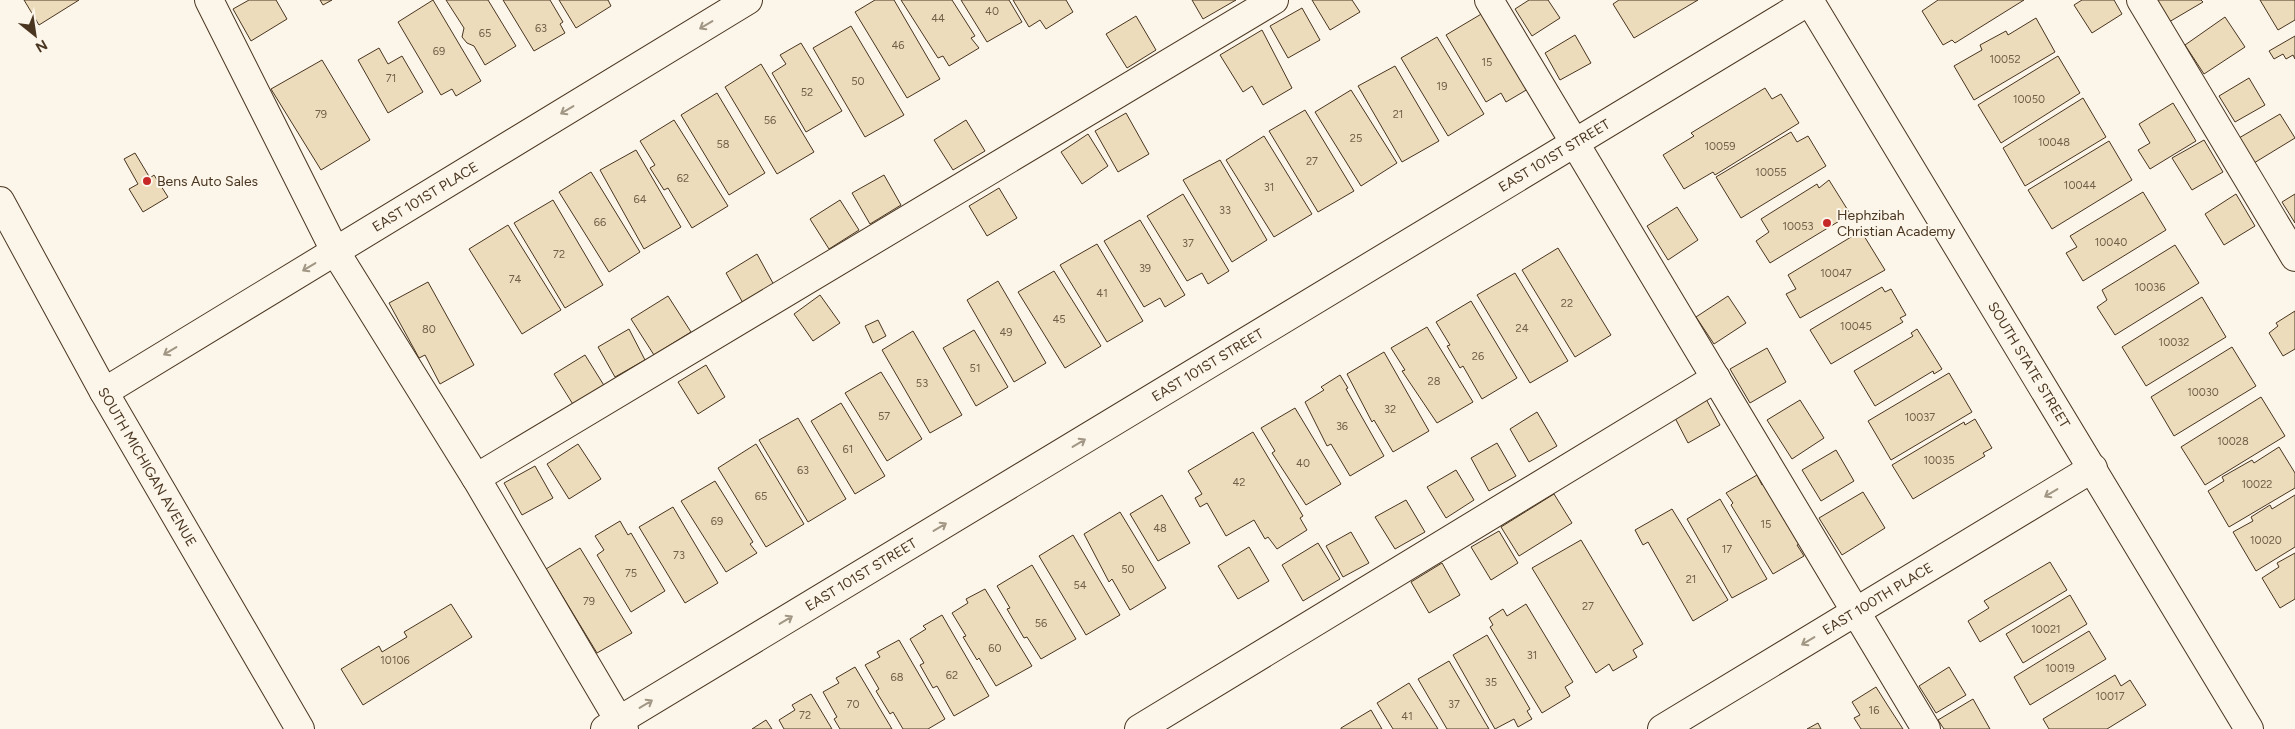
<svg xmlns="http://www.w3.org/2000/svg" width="2295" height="729" font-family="Figtree,sans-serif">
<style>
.building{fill:#ecdcbc;stroke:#4a3520}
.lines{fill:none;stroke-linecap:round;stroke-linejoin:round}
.minor-casing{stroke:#4a3520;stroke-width:30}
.major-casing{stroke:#4a3520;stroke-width:30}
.minor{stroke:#fbf6e9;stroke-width:28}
.major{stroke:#fbf6e9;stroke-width:28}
.oneway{stroke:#a29684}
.poi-dot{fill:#c62828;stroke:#fbf6e9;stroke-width:2}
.labels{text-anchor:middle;stroke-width:4;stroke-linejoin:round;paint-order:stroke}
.number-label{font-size:11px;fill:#725f47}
.street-label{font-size:14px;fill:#4a3520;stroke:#fbf6e9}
.poi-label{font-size:14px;fill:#4a3520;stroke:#fbf6e9;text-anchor:start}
</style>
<rect width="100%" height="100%" fill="#fbf6e9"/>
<g class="building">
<polygon points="24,0 79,0 39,25"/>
<polygon points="249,0 276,0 287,19 251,41 233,9"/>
<polygon points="320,0 332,0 323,5"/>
<polygon points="433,0 481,81 456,96 452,89 441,95 398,22"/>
<polygon points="446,0 488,0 516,46 485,65 474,46 467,43 462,37 464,28"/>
<polygon points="503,0 550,0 563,22 560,24 565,33 534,51"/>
<polygon points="559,0 608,0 611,6 576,28"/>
<polygon points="875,0 894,0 940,79 907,98 855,12"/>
<polygon points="901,0 952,0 975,36 971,38 979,48 949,66 943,56 938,58"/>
<polygon points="961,0 1009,0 1022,22 987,42"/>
<polygon points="1013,0 1066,0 1073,12 1046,29 1040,20 1029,27"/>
<polygon points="1192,0 1236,0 1203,19"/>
<polygon points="1312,0 1352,0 1360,12 1330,30"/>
<polygon points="1529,0 1548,0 1560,18 1532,36 1515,9"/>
<polygon points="1619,0 1698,0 1634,38 1613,4"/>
<polygon points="1938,0 2024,0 1955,43 1952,40 1943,45 1922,11"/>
<polygon points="2082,0 2114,0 2122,14 2092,33 2074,5"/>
<polygon points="2155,0 2201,0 2203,2 2169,22"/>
<polygon points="2260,0 2295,0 2295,20 2278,30"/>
<polygon points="1302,8 1320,40 1288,58 1270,26"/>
<polygon points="1483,13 1528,89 1506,102 1501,93 1486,102 1446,35"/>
<polygon points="1136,16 1156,50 1127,68 1106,34"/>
<polygon points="2225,17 2245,47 2204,74 2185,45"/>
<polygon points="2036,18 2055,52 1974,100 1954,66 1982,50 1980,45 2006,31 2008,35"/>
<polygon points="851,26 904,115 865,137 813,48"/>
<polygon points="1262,30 1292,88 1263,105 1252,86 1243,92 1220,55"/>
<polygon points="1575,35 1591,63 1560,80 1545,53"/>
<polygon points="2295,36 2295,59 2293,55 2286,59 2283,54 2274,59 2269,51"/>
<polygon points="1437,37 1484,114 1448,136 1401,58"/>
<polygon points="801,43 842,111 806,132 772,73 786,64 780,55"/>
<polygon points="379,48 388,64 402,56 423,92 388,113 358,60"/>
<polygon points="2058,56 2080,93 2001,143 1978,105"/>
<polygon points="322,60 370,140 321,170 271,89"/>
<polygon points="761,64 814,152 777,174 725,87"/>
<polygon points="1395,66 1439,141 1402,162 1358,86"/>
<polygon points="2249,78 2265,105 2235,122 2219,96"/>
<polygon points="1765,88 1772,99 1781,94 1799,123 1715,175 1713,172 1684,189 1663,155 1694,136 1691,133"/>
<polygon points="1351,90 1397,163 1361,186 1315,112"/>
<polygon points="717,93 765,173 729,195 681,115"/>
<polygon points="2083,98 2106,137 2025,186 2003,148"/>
<polygon points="2173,103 2196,141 2150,169 2138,150 2150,143 2139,124"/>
<polygon points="1305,110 1354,191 1318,212 1269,131"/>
<polygon points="1126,113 1149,154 1118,172 1095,131"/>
<polygon points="2280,114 2295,138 2254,163 2239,138"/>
<polygon points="674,120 728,206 692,228 668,188 664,190 650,168 655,165 640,141"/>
<polygon points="966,120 985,151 953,170 934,140"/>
<polygon points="1791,132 1797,142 1808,136 1826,166 1741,218 1716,177"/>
<polygon points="1088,134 1108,166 1082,184 1061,152"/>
<polygon points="1264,136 1312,214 1274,237 1226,160"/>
<polygon points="2204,140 2223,172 2192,190 2172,158"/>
<polygon points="2109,141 2132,180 2052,229 2028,190"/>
<polygon points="636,150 681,227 644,249 600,170"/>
<polygon points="135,153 150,178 154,175 168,197 143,212 129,189 138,184 124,159"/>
<polygon points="1220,160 1267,240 1232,262 1183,180"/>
<polygon points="591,172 640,252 609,272 559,192"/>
<polygon points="884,175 901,205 870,224 852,193"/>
<polygon points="1829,180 1849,212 1840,218 1841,220 1770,263 1756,241 1769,232 1761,219 1817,184 1819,188"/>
<polygon points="999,188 1017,218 987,236 969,206"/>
<polygon points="2143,192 2166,230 2083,281 2066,253 2077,247 2070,236"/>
<polygon points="1183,194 1229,271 1208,284 1202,273 1187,281 1147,216"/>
<polygon points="2236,194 2255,226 2224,245 2205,214"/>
<polygon points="2295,194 2295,223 2282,202"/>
<polygon points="553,200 603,285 565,308 514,223"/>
<polygon points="840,200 859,230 829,249 810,219"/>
<polygon points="1677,207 1698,240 1668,260 1647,226"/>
<polygon points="1140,220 1185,295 1165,307 1160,298 1144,307 1104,241"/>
<polygon points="508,225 561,310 522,334 469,249"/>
<polygon points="1861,231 1885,270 1800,318 1786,294 1796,289 1788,275"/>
<polygon points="1097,244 1143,321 1107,342 1060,265"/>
<polygon points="2175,245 2199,283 2115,335 2097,307 2107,300 2102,290"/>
<polygon points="1558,248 1611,335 1575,357 1522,270"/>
<polygon points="757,254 774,285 743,303 726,273"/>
<polygon points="1054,271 1101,346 1065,368 1018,292"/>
<polygon points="1515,273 1568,361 1530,383 1477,295"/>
<polygon points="998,281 1046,363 1014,382 967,300"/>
<polygon points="428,282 474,365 440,384 425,355 419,358 389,303"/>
<polygon points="1882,287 1885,292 1891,289 1906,315 1900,318 1903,322 1831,364 1810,330"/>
<polygon points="820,295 840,323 813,341 794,314"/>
<polygon points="668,296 691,332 654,355 631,319"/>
<polygon points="1728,296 1746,323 1714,344 1696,317"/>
<polygon points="2202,297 2226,337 2146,386 2122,347"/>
<polygon points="1471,301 1517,378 1482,399 1463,366 1460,368 1447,346 1450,345 1436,322"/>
<polygon points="2295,311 2295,349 2283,356 2269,333 2278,326 2276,323"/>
<polygon points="878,320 886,336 873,343 865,326"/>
<polygon points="1427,327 1473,402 1437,423 1402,371 1405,370 1391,348"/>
<polygon points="629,329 645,360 615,377 598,347"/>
<polygon points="1917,329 1942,369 1934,374 1933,371 1875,406 1854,371 1913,336 1911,333"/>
<polygon points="974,330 1008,387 976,406 943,348"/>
<polygon points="913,331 962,415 930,433 882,350"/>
<polygon points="2232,347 2256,386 2174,436 2151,397"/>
<polygon points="1767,348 1786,382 1750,403 1730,369"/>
<polygon points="1384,352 1429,431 1393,452 1374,420 1372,422 1347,374"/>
<polygon points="585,355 605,387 574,406 554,374"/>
<polygon points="706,365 725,397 698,414 678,382"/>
<polygon points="881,372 922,439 887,461 845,393"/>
<polygon points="1949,373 1972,412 1891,460 1868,421"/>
<polygon points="1340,375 1348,388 1346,389 1384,456 1350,476 1331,444 1327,446 1305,402 1324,390 1321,387"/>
<polygon points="2261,397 2285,436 2205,485 2181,447"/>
<polygon points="1706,399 1720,425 1688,443 1674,416"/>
<polygon points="1800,400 1824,438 1792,459 1767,420"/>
<polygon points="841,403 885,476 855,494 811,421"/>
<polygon points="1295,408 1341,484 1306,505 1272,453 1275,451 1261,428"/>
<polygon points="1537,412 1557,446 1529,462 1510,429"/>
<polygon points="798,418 846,499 808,522 759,440"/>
<polygon points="1975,419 1992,448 1983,453 1985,456 1913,499 1892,465 1964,422 1965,425"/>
<polygon points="1253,432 1303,516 1300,518 1307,530 1277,549 1268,537 1265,539 1254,520 1226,536 1207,503 1200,507 1195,498 1202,494 1188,471"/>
<polygon points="1497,443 1516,476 1489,491 1471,458"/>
<polygon points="578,444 601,479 569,499 547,464"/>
<polygon points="756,444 804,524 766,547 718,468"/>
<polygon points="2279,447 2295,473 2295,488 2229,527 2208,491 2224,481 2222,477 2252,460 2254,463"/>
<polygon points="1836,450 1854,481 1821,501 1802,470"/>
<polygon points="535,466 553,498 522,515 504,483"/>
<polygon points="1456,470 1474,500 1446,518 1427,487"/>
<polygon points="1757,475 1762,485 1765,483 1800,544 1797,545 1804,556 1773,574 1731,505 1733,503 1726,493"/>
<polygon points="715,481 753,542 750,544 757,553 726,572 681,501"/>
<polygon points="1863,492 1885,528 1842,555 1819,518"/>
<polygon points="1554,494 1572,523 1519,556 1501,527"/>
<polygon points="1162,495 1190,543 1158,561 1130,514"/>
<polygon points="2295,495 2295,547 2256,571 2233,532 2253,521 2251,517 2270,505 2272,509"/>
<polygon points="1720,499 1767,579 1732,598 1687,519"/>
<polygon points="1406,500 1425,532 1395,549 1375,517"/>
<polygon points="673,507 718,583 685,603 639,527"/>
<polygon points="1672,509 1728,600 1693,621 1648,542 1643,545 1635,530"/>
<polygon points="1120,512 1166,588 1130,610 1112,579 1109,582 1084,534"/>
<polygon points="620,521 628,535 631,533 665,591 631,612 597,555 604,550 595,536"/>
<polygon points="1499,531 1518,563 1491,580 1471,547"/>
<polygon points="1351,532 1369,563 1343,577 1326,546"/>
<polygon points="1073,535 1120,615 1086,635 1039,556"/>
<polygon points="1581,540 1643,644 1633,650 1637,657 1613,671 1609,664 1596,673 1532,568"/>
<polygon points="1318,543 1340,579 1303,601 1282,565"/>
<polygon points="1249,547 1269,581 1238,599 1218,566"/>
<polygon points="580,548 632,633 597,653 546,569"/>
<polygon points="2295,553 2295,599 2280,608 2262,578 2279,567 2277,563"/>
<polygon points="2050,562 2067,590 1980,642 1968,621 1989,608 1984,601"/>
<polygon points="1442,563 1460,595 1429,613 1411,582"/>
<polygon points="1032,565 1076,639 1041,659 1027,637 1024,638 1007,609 1010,608 997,586"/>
<polygon points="985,589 1032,666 996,686 979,658 977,660 963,637 966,636 952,613 968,603 966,599"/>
<polygon points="2070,595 2087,624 2023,663 2006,634"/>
<polygon points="451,604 472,637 363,705 341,669 379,646 382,652 407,637 404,632"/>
<polygon points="1526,604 1573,682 1565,687 1570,696 1542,713 1490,627 1493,625 1489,618 1503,609 1507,616"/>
<polygon points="942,615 989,696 954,716 937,686 933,688 920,665 924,663 910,639 926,629 923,626"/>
<polygon points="2089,631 2106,659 2030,705 2014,677"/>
<polygon points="1487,635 1530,709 1527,711 1532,719 1518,727 1514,719 1495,729 1453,655"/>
<polygon points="899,640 945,719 928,729 903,729 893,712 890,714 876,691 879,689 865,665 880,657 877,652"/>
<polygon points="1449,661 1489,729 1447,729 1418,679"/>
<polygon points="855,667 892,729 840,729 834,719 837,717 823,692 839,683 836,678"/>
<polygon points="1949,667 1966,695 1936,713 1919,686"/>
<polygon points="2115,675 2121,686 2130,680 2146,705 2107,729 2049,729 2043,719"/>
<polygon points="1409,683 1438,729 1393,729 1377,703"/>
<polygon points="1876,687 1888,706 1903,729 1861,729 1854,718 1860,715 1852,702"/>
<polygon points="811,694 832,729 784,729 779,720 795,710 792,705"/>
<polygon points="1973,699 1990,729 1944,729 1938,720"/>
<polygon points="1371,710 1382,729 1341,729 1341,728"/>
<polygon points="766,720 772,729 752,729"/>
<polygon points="1818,723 1821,729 1807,729"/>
</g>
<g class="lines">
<defs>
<g id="minor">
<polyline points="209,0 335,251 476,478 624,729"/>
<polyline points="1489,0 1926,729"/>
<path id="s1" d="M1809,0L2249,729"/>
<polyline points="2141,0 2295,257"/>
<path id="s2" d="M104,392L748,0"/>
<polyline points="476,478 1274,0"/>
<path id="s3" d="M605,729L1811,0"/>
<polyline points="1139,729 1716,378"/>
<path id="s4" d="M1662,729L2093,468"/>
</g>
<g id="major">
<path id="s5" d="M0,201L104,392L300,729"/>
</g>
</defs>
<use href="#minor" class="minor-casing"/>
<use href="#major" class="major-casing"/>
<use href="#minor" class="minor"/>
<use href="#major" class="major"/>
</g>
<defs><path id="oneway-shaft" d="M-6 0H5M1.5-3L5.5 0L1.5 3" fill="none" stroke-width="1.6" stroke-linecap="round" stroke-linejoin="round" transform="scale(1.25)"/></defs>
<g class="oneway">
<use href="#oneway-shaft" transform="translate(706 25) rotate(149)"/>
<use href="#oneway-shaft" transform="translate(567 110) rotate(149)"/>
<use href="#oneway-shaft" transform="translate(309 267) rotate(149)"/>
<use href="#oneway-shaft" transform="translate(170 351) rotate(149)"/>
<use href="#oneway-shaft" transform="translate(1079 443) rotate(-31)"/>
<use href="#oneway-shaft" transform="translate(2051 493) rotate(149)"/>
<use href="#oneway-shaft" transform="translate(940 527) rotate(-31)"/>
<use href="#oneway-shaft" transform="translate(786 620) rotate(-31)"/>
<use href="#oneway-shaft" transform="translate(1808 641) rotate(149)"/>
<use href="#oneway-shaft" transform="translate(646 704) rotate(-31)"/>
</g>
<g class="poi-dot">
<circle cx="147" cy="181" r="5"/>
<circle cx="1827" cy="223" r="5"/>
</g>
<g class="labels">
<g class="number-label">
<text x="992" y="15">40</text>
<text x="938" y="22">44</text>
<text x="541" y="32">63</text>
<text x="485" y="37">65</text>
<text x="898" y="49">46</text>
<text x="439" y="55">69</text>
<text x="2005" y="63">10052</text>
<text x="1487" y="66">15</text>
<text x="391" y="82">71</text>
<text x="858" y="85">50</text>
<text x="1442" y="90">19</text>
<text x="807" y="96">52</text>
<text x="2029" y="103">10050</text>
<text x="321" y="118">79</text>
<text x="1398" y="118">21</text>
<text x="770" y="124">56</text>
<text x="1356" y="142">25</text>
<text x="2054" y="146">10048</text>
<text x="723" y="148">58</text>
<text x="1720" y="150">10059</text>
<text x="1312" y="165">27</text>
<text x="1771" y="176">10055</text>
<text x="683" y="182">62</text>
<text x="2080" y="189">10044</text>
<text x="1269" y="191">31</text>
<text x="640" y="203">64</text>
<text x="1225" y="214">33</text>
<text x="600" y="226">66</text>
<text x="1798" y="230">10053</text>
<text x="2111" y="246">10040</text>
<text x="1188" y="247">37</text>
<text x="559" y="258">72</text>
<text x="1145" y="272">39</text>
<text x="1836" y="277">10047</text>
<text x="515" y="283">74</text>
<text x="2150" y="291">10036</text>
<text x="1102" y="297">41</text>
<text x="1567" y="307">22</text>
<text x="1059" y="323">45</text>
<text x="1856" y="330">10045</text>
<text x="1522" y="332">24</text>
<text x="429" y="333">80</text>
<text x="1006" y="336">49</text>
<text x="2174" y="346">10032</text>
<text x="1478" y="360">26</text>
<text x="975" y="372">51</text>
<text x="1434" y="385">28</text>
<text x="922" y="387">53</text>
<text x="2203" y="396">10030</text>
<text x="1390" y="413">32</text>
<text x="884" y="420">57</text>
<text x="1920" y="421">10037</text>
<text x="1342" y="430">36</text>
<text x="2233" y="445">10028</text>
<text x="848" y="453">61</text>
<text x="1939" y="464">10035</text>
<text x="1303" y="467">40</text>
<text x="803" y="474">63</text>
<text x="1239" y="486">42</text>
<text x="2257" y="488">10022</text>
<text x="761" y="500">65</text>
<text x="717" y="525">69</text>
<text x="1766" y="528">15</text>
<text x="1160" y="532">48</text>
<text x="2266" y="544">10020</text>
<text x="1727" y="553">17</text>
<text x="679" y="559">73</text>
<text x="1128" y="573">50</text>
<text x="631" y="577">75</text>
<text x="1691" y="583">21</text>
<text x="1080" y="589">54</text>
<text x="589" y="605">79</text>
<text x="1588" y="610">27</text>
<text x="1041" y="627">56</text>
<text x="2046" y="633">10021</text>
<text x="995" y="652">60</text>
<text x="1532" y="659">31</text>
<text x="395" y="664">10106</text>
<text x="2060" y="672">10019</text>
<text x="952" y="679">62</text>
<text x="897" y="681">68</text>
<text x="1491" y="686">35</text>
<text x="2110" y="700">10017</text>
<text x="853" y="708">70</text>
<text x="1454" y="708">37</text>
<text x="1874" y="714">16</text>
<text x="805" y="719">72</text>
<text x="1407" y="720">41</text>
</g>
<g class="street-label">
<text dy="5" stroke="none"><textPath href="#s3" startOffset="1109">EAST 101ST STREET</textPath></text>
<text dy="5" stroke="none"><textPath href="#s2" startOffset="376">EAST 101ST PLACE</textPath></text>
<text dy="5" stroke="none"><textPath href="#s1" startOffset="426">SOUTH STATE STREET</textPath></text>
<text dy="5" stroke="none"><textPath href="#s3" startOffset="704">EAST 101ST STREET</textPath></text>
<text dy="5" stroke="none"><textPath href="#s5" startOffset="304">SOUTH MICHIGAN AVENUE</textPath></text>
<text dy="5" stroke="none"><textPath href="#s3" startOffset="299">EAST 101ST STREET</textPath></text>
<text dy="5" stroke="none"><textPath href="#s4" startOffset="252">EAST 100TH PLACE</textPath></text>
</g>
<g class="poi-label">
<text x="157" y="186">Bens Auto Sales</text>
<text x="1837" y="220">Hephzibah<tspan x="1837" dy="16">Christian Academy</tspan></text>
</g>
</g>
<g transform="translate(35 35) rotate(150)" stroke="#fbf6e9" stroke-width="4" paint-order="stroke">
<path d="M0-4L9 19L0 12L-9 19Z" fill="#4a3520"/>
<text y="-8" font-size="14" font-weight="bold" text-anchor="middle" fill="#4a3520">N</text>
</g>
</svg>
